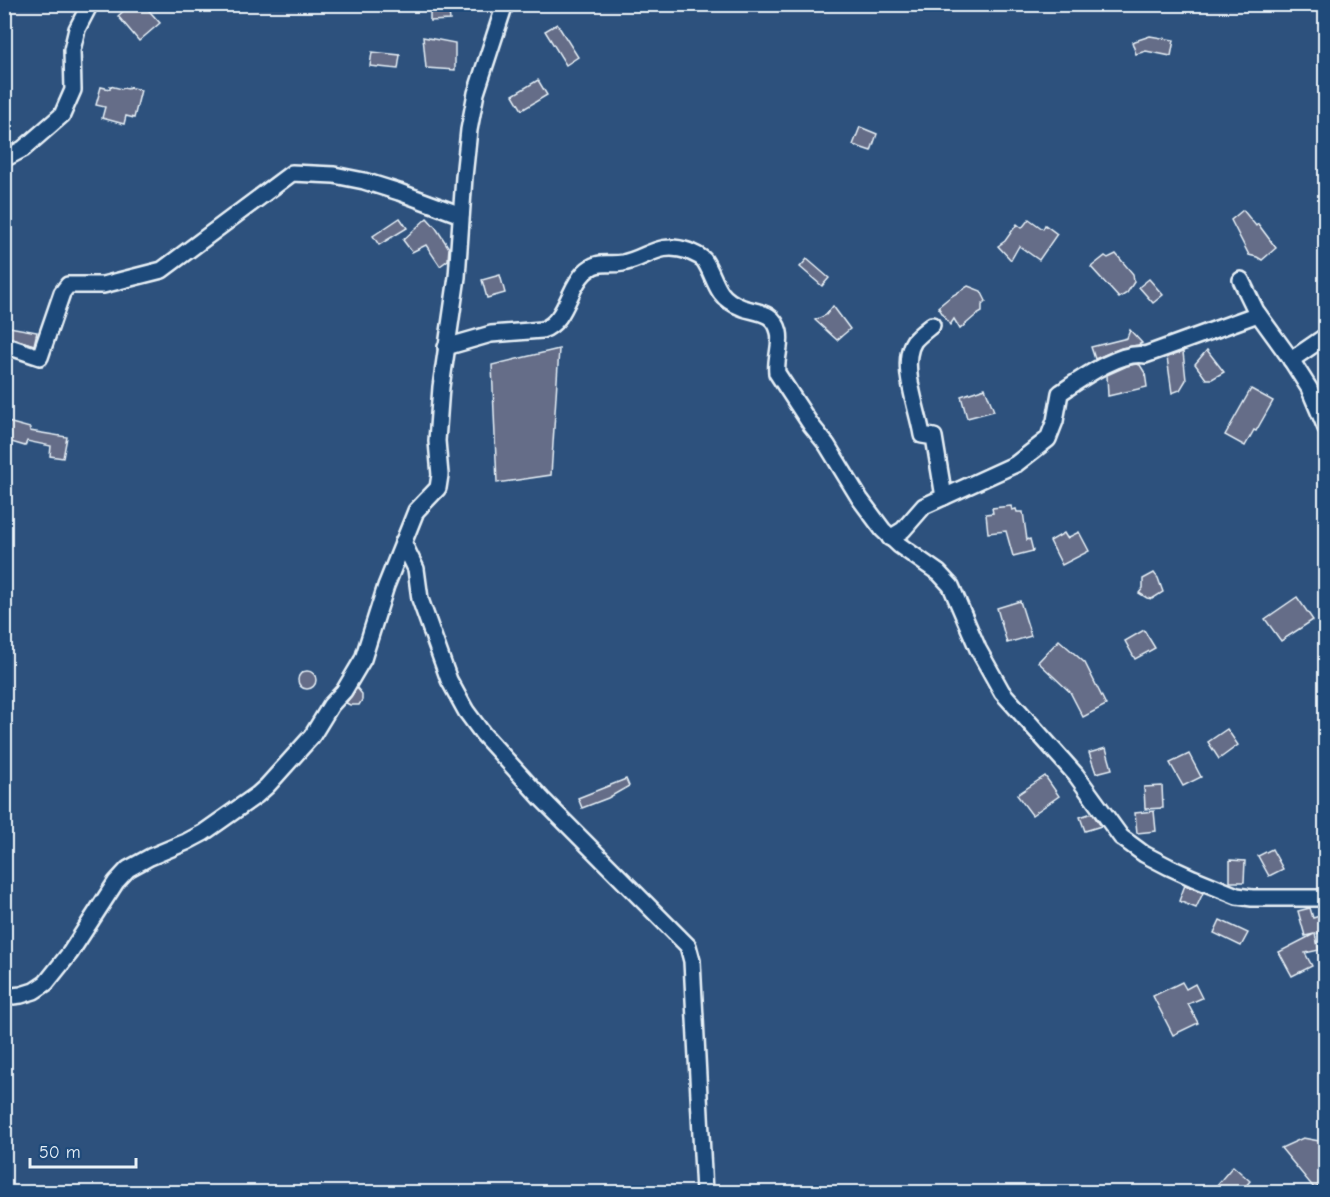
<svg xmlns="http://www.w3.org/2000/svg" width="1330" height="1197" font-family="'Comic Neue',sans-serif">
<style>
.building{fill:#656d88;stroke:#e8f1f8;stroke-width:1.5}
.lines{fill:none;stroke-linecap:round;stroke-linejoin:round}
.minor-casing{stroke:#e8f1f8;stroke-width:20}
.minor{stroke:#1f4a7a;stroke-width:15}
</style>
<rect width="100%" height="100%" fill="#2d517d"/>
<filter id="ink" filterUnits="userSpaceOnUse"><feTurbulence type="fractalNoise" baseFrequency=".0167" numOctaves="2"/><feDisplacementMap in="SourceGraphic" scale="12" xChannelSelector="R" yChannelSelector="G"/><feConvolveMatrix kernelMatrix="1 2 1 2 8 2 1 2 1" color-interpolation-filters="sRGB"/></filter>
<g filter="url(#ink)">
<g class="building">
<polygon points="131,4 143,4 160,23 139,41 118,16"/>
<polygon points="430,4 448,4 450,20 430,21"/>
<polygon points="557,24 578,57 566,65 545,31"/>
<polygon points="1150,36 1174,40 1171,56 1146,51 1136,54 1132,42"/>
<polygon points="423,37 455,43 455,70 426,68"/>
<polygon points="372,52 400,55 398,69 370,66"/>
<polygon points="538,80 547,95 522,110 513,95"/>
<polygon points="110,86 122,89 123,88 128,89 129,87 141,90 134,118 126,116 124,124 102,118 105,107 96,105 101,87 110,89"/>
<polygon points="860,127 877,134 871,151 853,145"/>
<polygon points="1243,210 1256,226 1258,224 1276,248 1262,260 1257,257 1249,255 1231,220"/>
<polygon points="400,218 407,228 379,245 373,236"/>
<polygon points="427,218 436,228 449,248 448,260 440,266 426,245 412,252 403,240"/>
<polygon points="1029,219 1043,229 1045,225 1057,234 1039,260 1019,246 1011,260 998,246 1005,241 1017,224 1022,228"/>
<polygon points="1116,254 1133,274 1134,282 1127,293 1119,298 1091,267 1105,256 1108,258"/>
<polygon points="807,259 829,278 822,286 800,267"/>
<polygon points="500,275 505,293 487,298 482,280"/>
<polygon points="1149,279 1163,295 1153,303 1139,287"/>
<polygon points="968,286 981,291 986,301 982,305 982,312 975,316 960,329 954,319 950,325 938,307 950,297"/>
<polygon points="833,306 850,329 837,340 815,320 826,315"/>
<polygon points="4,326 37,332 34,345 4,336"/>
<polygon points="1130,330 1142,343 1138,345 1121,348 1095,359 1091,347 1127,338"/>
<polygon points="559,349 551,475 497,483 492,365"/>
<polygon points="1207,350 1224,372 1212,379 1206,379 1195,364"/>
<polygon points="1183,352 1186,380 1180,390 1172,393 1167,357"/>
<polygon points="1136,364 1140,365 1145,373 1147,387 1108,396 1107,375 1127,366"/>
<polygon points="985,388 994,411 967,418 961,396"/>
<polygon points="1251,389 1273,401 1256,431 1254,430 1245,446 1225,435"/>
<polygon points="4,421 30,428 30,431 67,437 63,458 50,456 51,446 27,441 25,446 8,441 8,440 4,439"/>
<polygon points="1011,506 1012,510 1016,509 1017,512 1023,512 1027,540 1030,539 1033,551 1013,556 1006,531 988,533 986,514 993,513 992,508"/>
<polygon points="1079,532 1089,551 1062,565 1050,541 1064,533 1067,538"/>
<polygon points="1154,573 1158,578 1163,592 1152,599 1147,598 1139,593 1143,588 1143,579"/>
<polygon points="1297,597 1313,620 1281,641 1265,619"/>
<polygon points="1020,601 1031,636 1007,643 997,608"/>
<polygon points="1144,630 1155,648 1135,659 1125,641"/>
<polygon points="1059,640 1085,663 1106,705 1083,717 1070,692 1038,662"/>
<circle cx="307" cy="680" r="9"/>
<polygon points="357,688 362,694 362,700 359,705 350,705 346,703"/>
<polygon points="1227,729 1238,745 1219,759 1208,742"/>
<polygon points="1106,748 1112,769 1096,773 1089,753"/>
<polygon points="1189,754 1201,777 1183,786 1170,763"/>
<polygon points="1045,776 1059,796 1032,815 1017,795"/>
<polygon points="626,779 629,786 608,798 582,808 578,798"/>
<polygon points="1162,786 1163,808 1145,809 1144,787"/>
<polygon points="1154,811 1156,831 1137,833 1135,813"/>
<polygon points="1092,813 1101,826 1085,831 1080,817"/>
<polygon points="1272,849 1283,869 1269,876 1258,856"/>
<polygon points="1230,860 1245,861 1244,882 1230,882"/>
<polygon points="1185,885 1203,893 1196,908 1179,901"/>
<polygon points="1310,908 1313,918 1326,914 1326,931 1315,934 1319,950 1305,953 1312,966 1292,976 1279,952 1314,934 1305,936 1298,911"/>
<polygon points="1220,920 1248,933 1241,946 1214,933"/>
<polygon points="1182,982 1186,989 1195,984 1202,998 1188,1004 1198,1023 1173,1035 1153,996"/>
<polygon points="1303,1138 1319,1141 1326,1160 1326,1184 1314,1188 1281,1148"/>
<polygon points="1233,1166 1250,1181 1241,1192 1211,1192"/>
</g>
<g class="lines">
<defs>
<g id="minor">
<polyline points="4,159 23,149 62,115 73,90 72,50 77,29 90,4"/>
<polyline points="1241,280 1256,311 1290,358 1309,388 1326,428"/>
<path d="M932,325C926,330 919,335 914,341C899,364 918,409 922,435L934,437L944,497"/>
<polyline points="4,345 40,357 62,293 68,285 103,285 162,270 292,173 334,175 364,181 399,192 461,215"/>
<path d="M446,347L491,334L542,330C566,322 568,289 584,273C598,259 606,266 623,263C648,258 659,241 688,251C694,254 699,255 704,260C711,270 714,283 721,293C726,300 735,305 743,308C759,313 774,312 779,332C782,345 775,359 777,373L811,425L827,445L860,499L883,530L899,545L939,573L951,586L978,649L1002,692L1076,775L1121,837L1144,854L1169,867L1193,878L1237,896L1252,898H1326"/>
<polyline points="1291,360 1326,336"/>
<path d="M890,538L903,530L924,506L1016,464L1048,439L1055,421L1060,393C1081,379 1121,350 1145,355L1258,314"/>
<polyline points="403,542 416,569 420,599 449,680 466,711 483,734 542,799 688,946 692,961 704,1192"/>
<polyline points="4,997 21,995 34,991 46,983 70,953 116,882 128,869 150,857 186,842 203,833 257,795 267,786 312,736 331,705 344,691 363,659 386,586 416,511 438,488 440,475 437,441 441,387 457,277 464,177 469,130 476,93 505,4"/>
</g>
</defs>
<use href="#minor" class="minor-casing"/>
<use href="#minor" class="minor"/>
</g>
</g>
<rect width="1330" height="1197" fill="none" stroke="#1f4a7a" stroke-width="24"/>
<rect x="12" y="12" width="1306" height="1173" fill="none" stroke="#e8f1f8" stroke-width="2" filter="url(#ink)"/>
<path d="M30 1158v9h106v-9" fill="none" stroke="#e8f1f8" stroke-width="3"/>
<text x="39" y="1158" font-size="18" fill="#e8f1f8" stroke="#1f4a7a" stroke-width="4.5" paint-order="stroke">50 m</text>
</svg>
